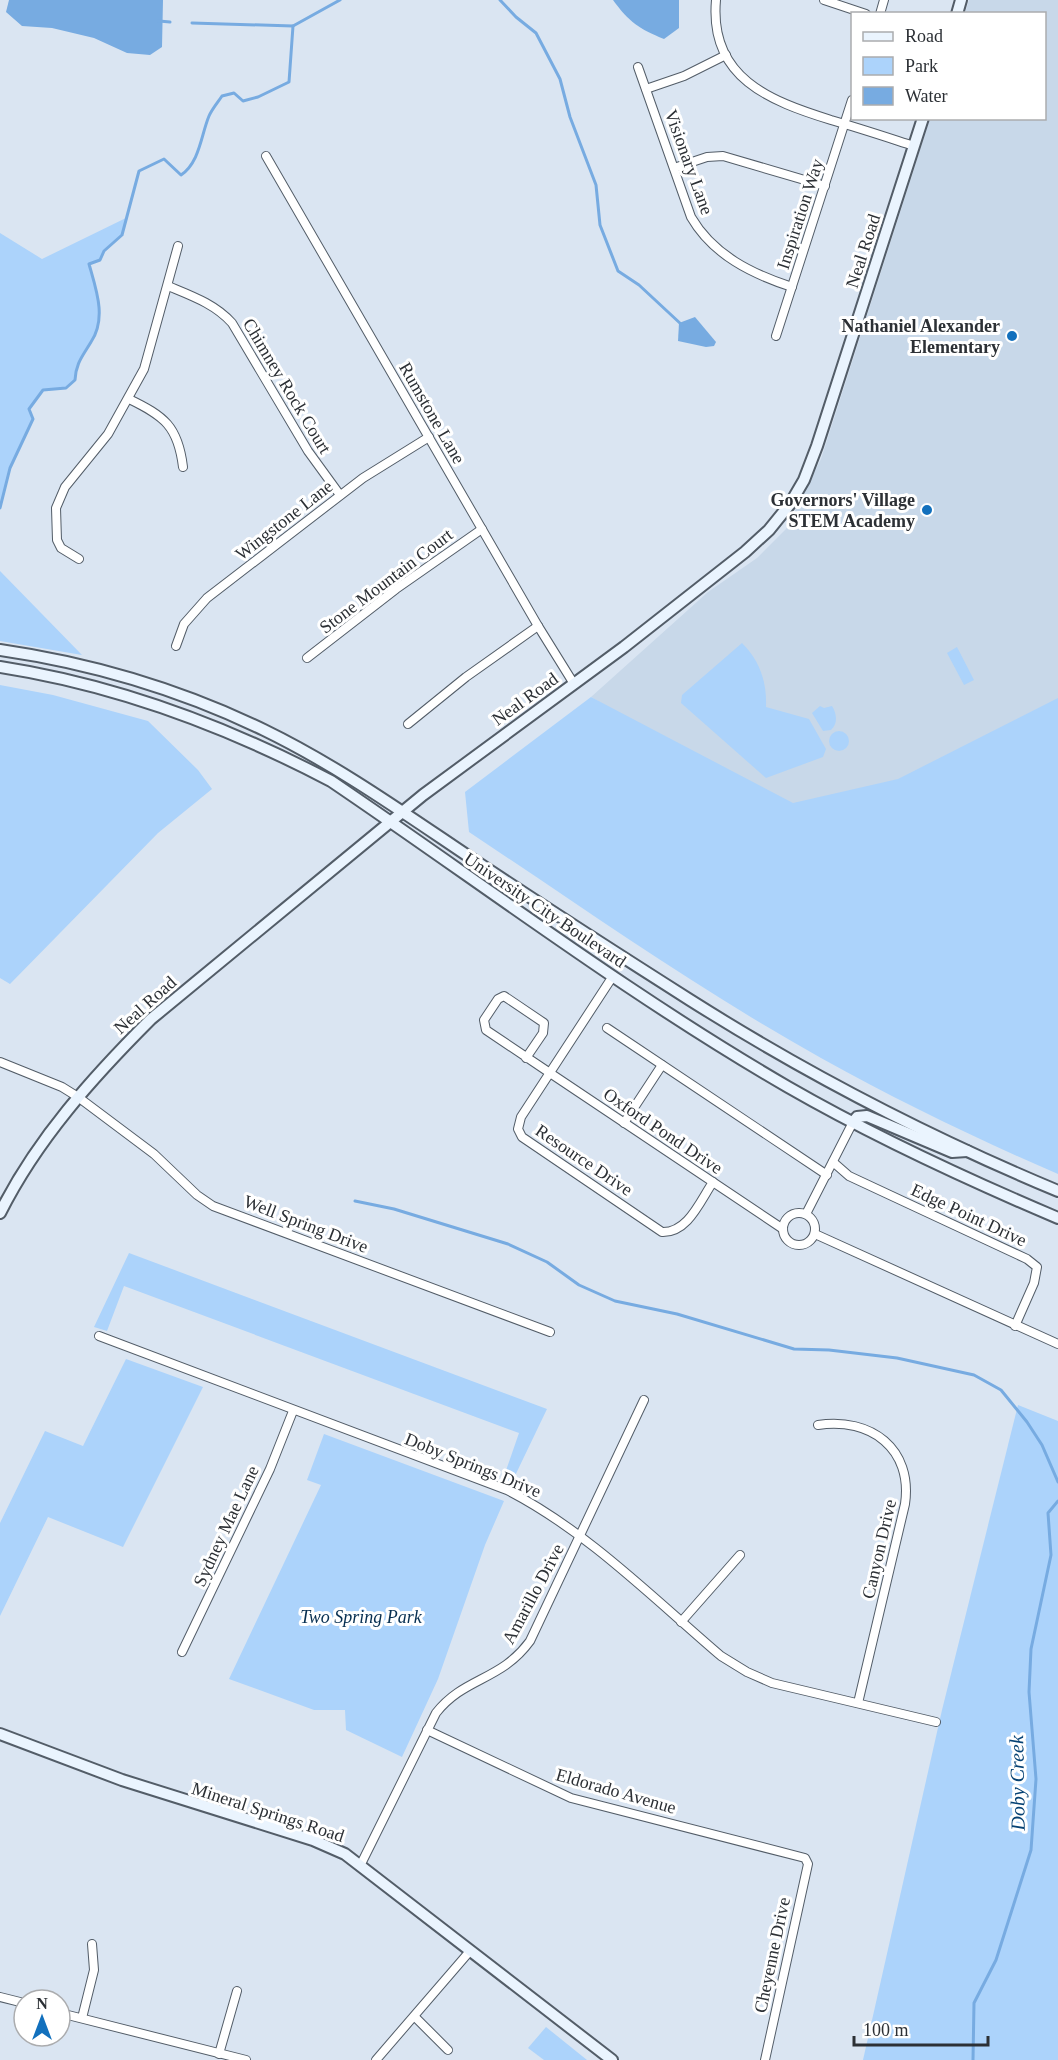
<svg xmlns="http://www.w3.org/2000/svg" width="1058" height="2060" font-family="Georgia,serif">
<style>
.built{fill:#c8d8e9}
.green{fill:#acd3fb}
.water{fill:#77abe1}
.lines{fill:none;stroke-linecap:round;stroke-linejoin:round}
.stream{stroke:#77abe1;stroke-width:3}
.street-casing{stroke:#535d68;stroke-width:10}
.secondary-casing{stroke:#535d68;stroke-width:14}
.street{stroke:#fff;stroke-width:8}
.secondary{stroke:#eaf4fe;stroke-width:10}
.poi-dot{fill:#1270bd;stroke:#fff;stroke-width:2}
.labels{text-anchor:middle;stroke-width:6;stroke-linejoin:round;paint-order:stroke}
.street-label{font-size:18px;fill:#2c3035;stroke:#fff}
.poi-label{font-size:18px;font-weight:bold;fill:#2c3035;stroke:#fff;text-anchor:end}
.park-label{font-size:18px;font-style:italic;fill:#072f51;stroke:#fff}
.water-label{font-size:20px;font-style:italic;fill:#064274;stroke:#fff}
</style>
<rect width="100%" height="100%" fill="#dae5f2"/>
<polygon class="built" points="969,0 1058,0 1058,972 591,697 708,592 757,558 786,529 821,459 930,119 1044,118 1044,14 965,13"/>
<g class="green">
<path d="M128,217L122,235L104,251L100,260L90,265C96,290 107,318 91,343C82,357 76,363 75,380L66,388L43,390L29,409L33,419L10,468L0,508V233L42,259Z"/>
<polygon points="0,571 82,655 0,641"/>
<path d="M742,643C760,661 767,682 766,707L809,719L826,749L823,757L766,778L681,703L682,695Z"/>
<polygon points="957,647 974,680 964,685 947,653"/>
<polygon points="0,685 53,695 148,721 198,770 212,789 158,833 10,984 0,978"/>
<path d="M591,697L793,803L898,779L1058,698V1174C977,1139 898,1101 821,1058C699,990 585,909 469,832L465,792Z"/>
<path d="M820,706L824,708L832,706C837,714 838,724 831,730L823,731L812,713Z"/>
<circle cx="839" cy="741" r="10"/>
<polygon points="129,1253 547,1409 512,1482 503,1479 519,1433 124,1286 107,1331 94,1327"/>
<polygon points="126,1359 203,1387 123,1547 48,1517 0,1616 0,1523 45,1431 83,1446"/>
<polygon points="1018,1405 1058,1421 1058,2060 863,2060 942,1710"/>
<polygon points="324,1434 504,1501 485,1545 438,1679 402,1757 346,1730 345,1710 314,1710 229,1679 321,1485 307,1480"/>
<polygon points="546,2027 587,2060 544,2060 528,2048"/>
</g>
<g class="water">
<polygon points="9,0 163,0 162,47 150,55 127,53 94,38 52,28 22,26 6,12"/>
<path d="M613,0H679V28L664,39C639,29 629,22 613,0Z"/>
<polygon points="695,317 716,342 714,346 706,347 678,341 679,323"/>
</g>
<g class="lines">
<g class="stream">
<polyline points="500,0 516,17 536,33 560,79 570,117 596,185 600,225 618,271 639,285 682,325"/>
<polyline points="159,21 170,22"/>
<polyline points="192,23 293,26 340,0"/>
<path d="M0,508L10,468L33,419L29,409L43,390L66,388L75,380C76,363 82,357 91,342C107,318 96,289 89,264L100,260L104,251L122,235L139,171L164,159L181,175C200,162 201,135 209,116C212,109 218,102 222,96L234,93L243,101L258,97L289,82L293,26"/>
<polyline points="355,1201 394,1209 508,1244 547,1262 579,1285 615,1301 677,1314 794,1349 829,1350 897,1358 974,1375 1001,1390 1027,1422 1042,1445 1058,1482"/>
<polyline points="973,2060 974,2003 996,1960 1031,1850 1036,1779 1029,1692 1031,1649 1051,1555 1048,1513 1058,1501"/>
</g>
<defs>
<g id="street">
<path d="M716,0C709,78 770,101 831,120C859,128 886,137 914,146"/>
<polyline points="824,0 866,14"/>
<polyline points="880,14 884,0"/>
<path d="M638,67L691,217C713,255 752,274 792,287"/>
<polyline points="646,89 684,76 726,55"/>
<polyline points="266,156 538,626 574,684"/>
<polyline points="674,168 707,157 723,156 825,186"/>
<path d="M168,286C192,296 215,304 232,323L308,451L340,495"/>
<polyline points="776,336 852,100"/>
<path d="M129,399C164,416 178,426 183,467"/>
<polyline points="79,559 61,548 57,540 56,508 65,487 108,434 144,369 178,246"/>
<polyline points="176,646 184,624 207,598 363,478 429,437"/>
<polyline points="307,658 396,589 482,529"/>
<polyline points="408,724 466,677 538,626"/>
<path d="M613,976L521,1117L518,1129L522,1137L662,1232C688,1233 700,1201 713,1182"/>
<polyline points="607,1028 827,1175"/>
<polyline points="526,1058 543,1033 544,1023 504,996 498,999 484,1020 486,1030 550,1073 783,1229"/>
<polyline points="0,1062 62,1087 78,1097 154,1154 197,1195 213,1206 550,1332"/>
<polyline points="624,1123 662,1065"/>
<polyline points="833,1162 849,1176 1027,1259 1037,1267 1034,1283 1015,1326"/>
<circle cx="799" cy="1229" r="16"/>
<polyline points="806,1214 853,1122"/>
<polyline points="815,1234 1058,1344"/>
<path d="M99,1336L507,1490C587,1531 653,1598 721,1656L747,1672L772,1683L936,1722"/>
<path d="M818,1425C871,1417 913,1449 905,1504L858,1703"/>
<polyline points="681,1622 740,1555"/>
<polyline points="182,1652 270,1469 293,1411"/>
<polyline points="427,1730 571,1798 805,1858 808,1864 765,2060"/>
<path d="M361,1864L436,1713C464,1677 501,1681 530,1641L644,1400"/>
<polyline points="0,1997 24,2003"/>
<polyline points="60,2013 246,2060"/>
<polyline points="415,2017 448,2050"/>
<polyline points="82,2018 94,1970 92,1944"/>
<polyline points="219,2054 237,1991"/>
<polyline points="376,2060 470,1951"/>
</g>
<g id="secondary">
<polyline points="957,14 961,0"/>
<path d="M0,650C90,663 181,690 264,730C336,765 401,811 468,856C541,905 616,953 690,1000C807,1074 931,1138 1058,1191"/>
<path d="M0,667C117,685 226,726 331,781C483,884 629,995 788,1087C875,1137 966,1179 1058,1218"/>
<polyline points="853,1122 857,1117 867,1116 952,1152 967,1151"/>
<path d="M0,1213C37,1139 93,1077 151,1019L423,795L624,647L745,552L769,530L790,504L804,480L817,446L923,118"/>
<polyline points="0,1734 122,1780 313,1840 345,1854 612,2060"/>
</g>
</defs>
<use href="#street" class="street-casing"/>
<use href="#secondary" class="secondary-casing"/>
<use href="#street" class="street"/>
<use href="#secondary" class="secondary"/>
</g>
<g class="poi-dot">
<circle cx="1012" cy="336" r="6"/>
<circle cx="927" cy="510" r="6"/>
</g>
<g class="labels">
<g class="street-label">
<text transform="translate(689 162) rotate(70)" y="6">Visionary Lane</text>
<text transform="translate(800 214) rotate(-72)" y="6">Inspiration Way</text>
<text transform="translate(863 251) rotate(-72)" y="6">Neal Road</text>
<text transform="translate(287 386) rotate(59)" y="6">Chimney Rock Court</text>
<text transform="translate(432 413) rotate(60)" y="6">Rumstone Lane</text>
<text transform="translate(284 520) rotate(-38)" y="6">Wingstone Lane</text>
<text transform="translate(386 581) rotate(-37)" y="6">Stone Mountain Court</text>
<text transform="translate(525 699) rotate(-36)" y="6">Neal Road</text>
<text transform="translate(545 910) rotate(34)" y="6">University City Boulevard</text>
<text transform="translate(145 1005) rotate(-42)" y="6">Neal Road</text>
<text transform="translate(663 1131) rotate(34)" y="6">Oxford Pond Drive</text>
<text transform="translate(584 1160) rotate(34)" y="6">Resource Drive</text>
<text transform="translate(969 1215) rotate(25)" y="6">Edge Point Drive</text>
<text transform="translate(306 1224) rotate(21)" y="6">Well Spring Drive</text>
<text transform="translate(473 1465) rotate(22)" y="6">Doby Springs Drive</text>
<text transform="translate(226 1526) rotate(-65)" y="6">Sydney Mae Lane</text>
<text transform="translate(879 1549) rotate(-77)" y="6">Canyon Drive</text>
<text transform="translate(533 1594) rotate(-62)" y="6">Amarillo Drive</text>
<text transform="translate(616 1791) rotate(16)" y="6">Eldorado Avenue</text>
<text transform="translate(268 1812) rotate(18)" y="6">Mineral Springs Road</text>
<text transform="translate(772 1955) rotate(-78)" y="6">Cheyenne Drive</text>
</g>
<g class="poi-label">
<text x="1000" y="332">Nathaniel Alexander<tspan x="1000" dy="21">Elementary</tspan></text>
<text x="915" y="506">Governors' Village<tspan x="915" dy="21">STEM Academy</tspan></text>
</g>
<g class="park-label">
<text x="361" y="1623">Two Spring Park</text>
</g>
<g class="water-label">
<text transform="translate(1017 1783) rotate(-91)" y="7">Doby Creek</text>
</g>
</g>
<rect x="851" y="12" width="195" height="108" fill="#ffffff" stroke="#abacae" stroke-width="1.5"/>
<rect x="863" y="32" width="30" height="9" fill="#eaf4fe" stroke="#abacae" stroke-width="1.5"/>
<text x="905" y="42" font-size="18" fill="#2c3035">Road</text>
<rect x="863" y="57" width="30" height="18" fill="#acd3fb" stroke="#abacae" stroke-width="1.5"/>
<text x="905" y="72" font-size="18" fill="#2c3035">Park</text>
<rect x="863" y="87" width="30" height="18" fill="#77abe1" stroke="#abacae" stroke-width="1.5"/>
<text x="905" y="102" font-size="18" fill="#2c3035">Water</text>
<g transform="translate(42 2018)"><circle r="28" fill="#ffffff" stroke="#abacae" stroke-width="1.5"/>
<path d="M0-4.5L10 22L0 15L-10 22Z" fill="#1270bd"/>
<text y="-9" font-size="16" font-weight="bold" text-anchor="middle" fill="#2c3035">N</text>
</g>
<path d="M854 2036v9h134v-9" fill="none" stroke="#2c3035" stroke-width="3"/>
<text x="863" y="2036" font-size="18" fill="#2c3035" stroke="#ffffff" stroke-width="4.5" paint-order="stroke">100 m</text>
</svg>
